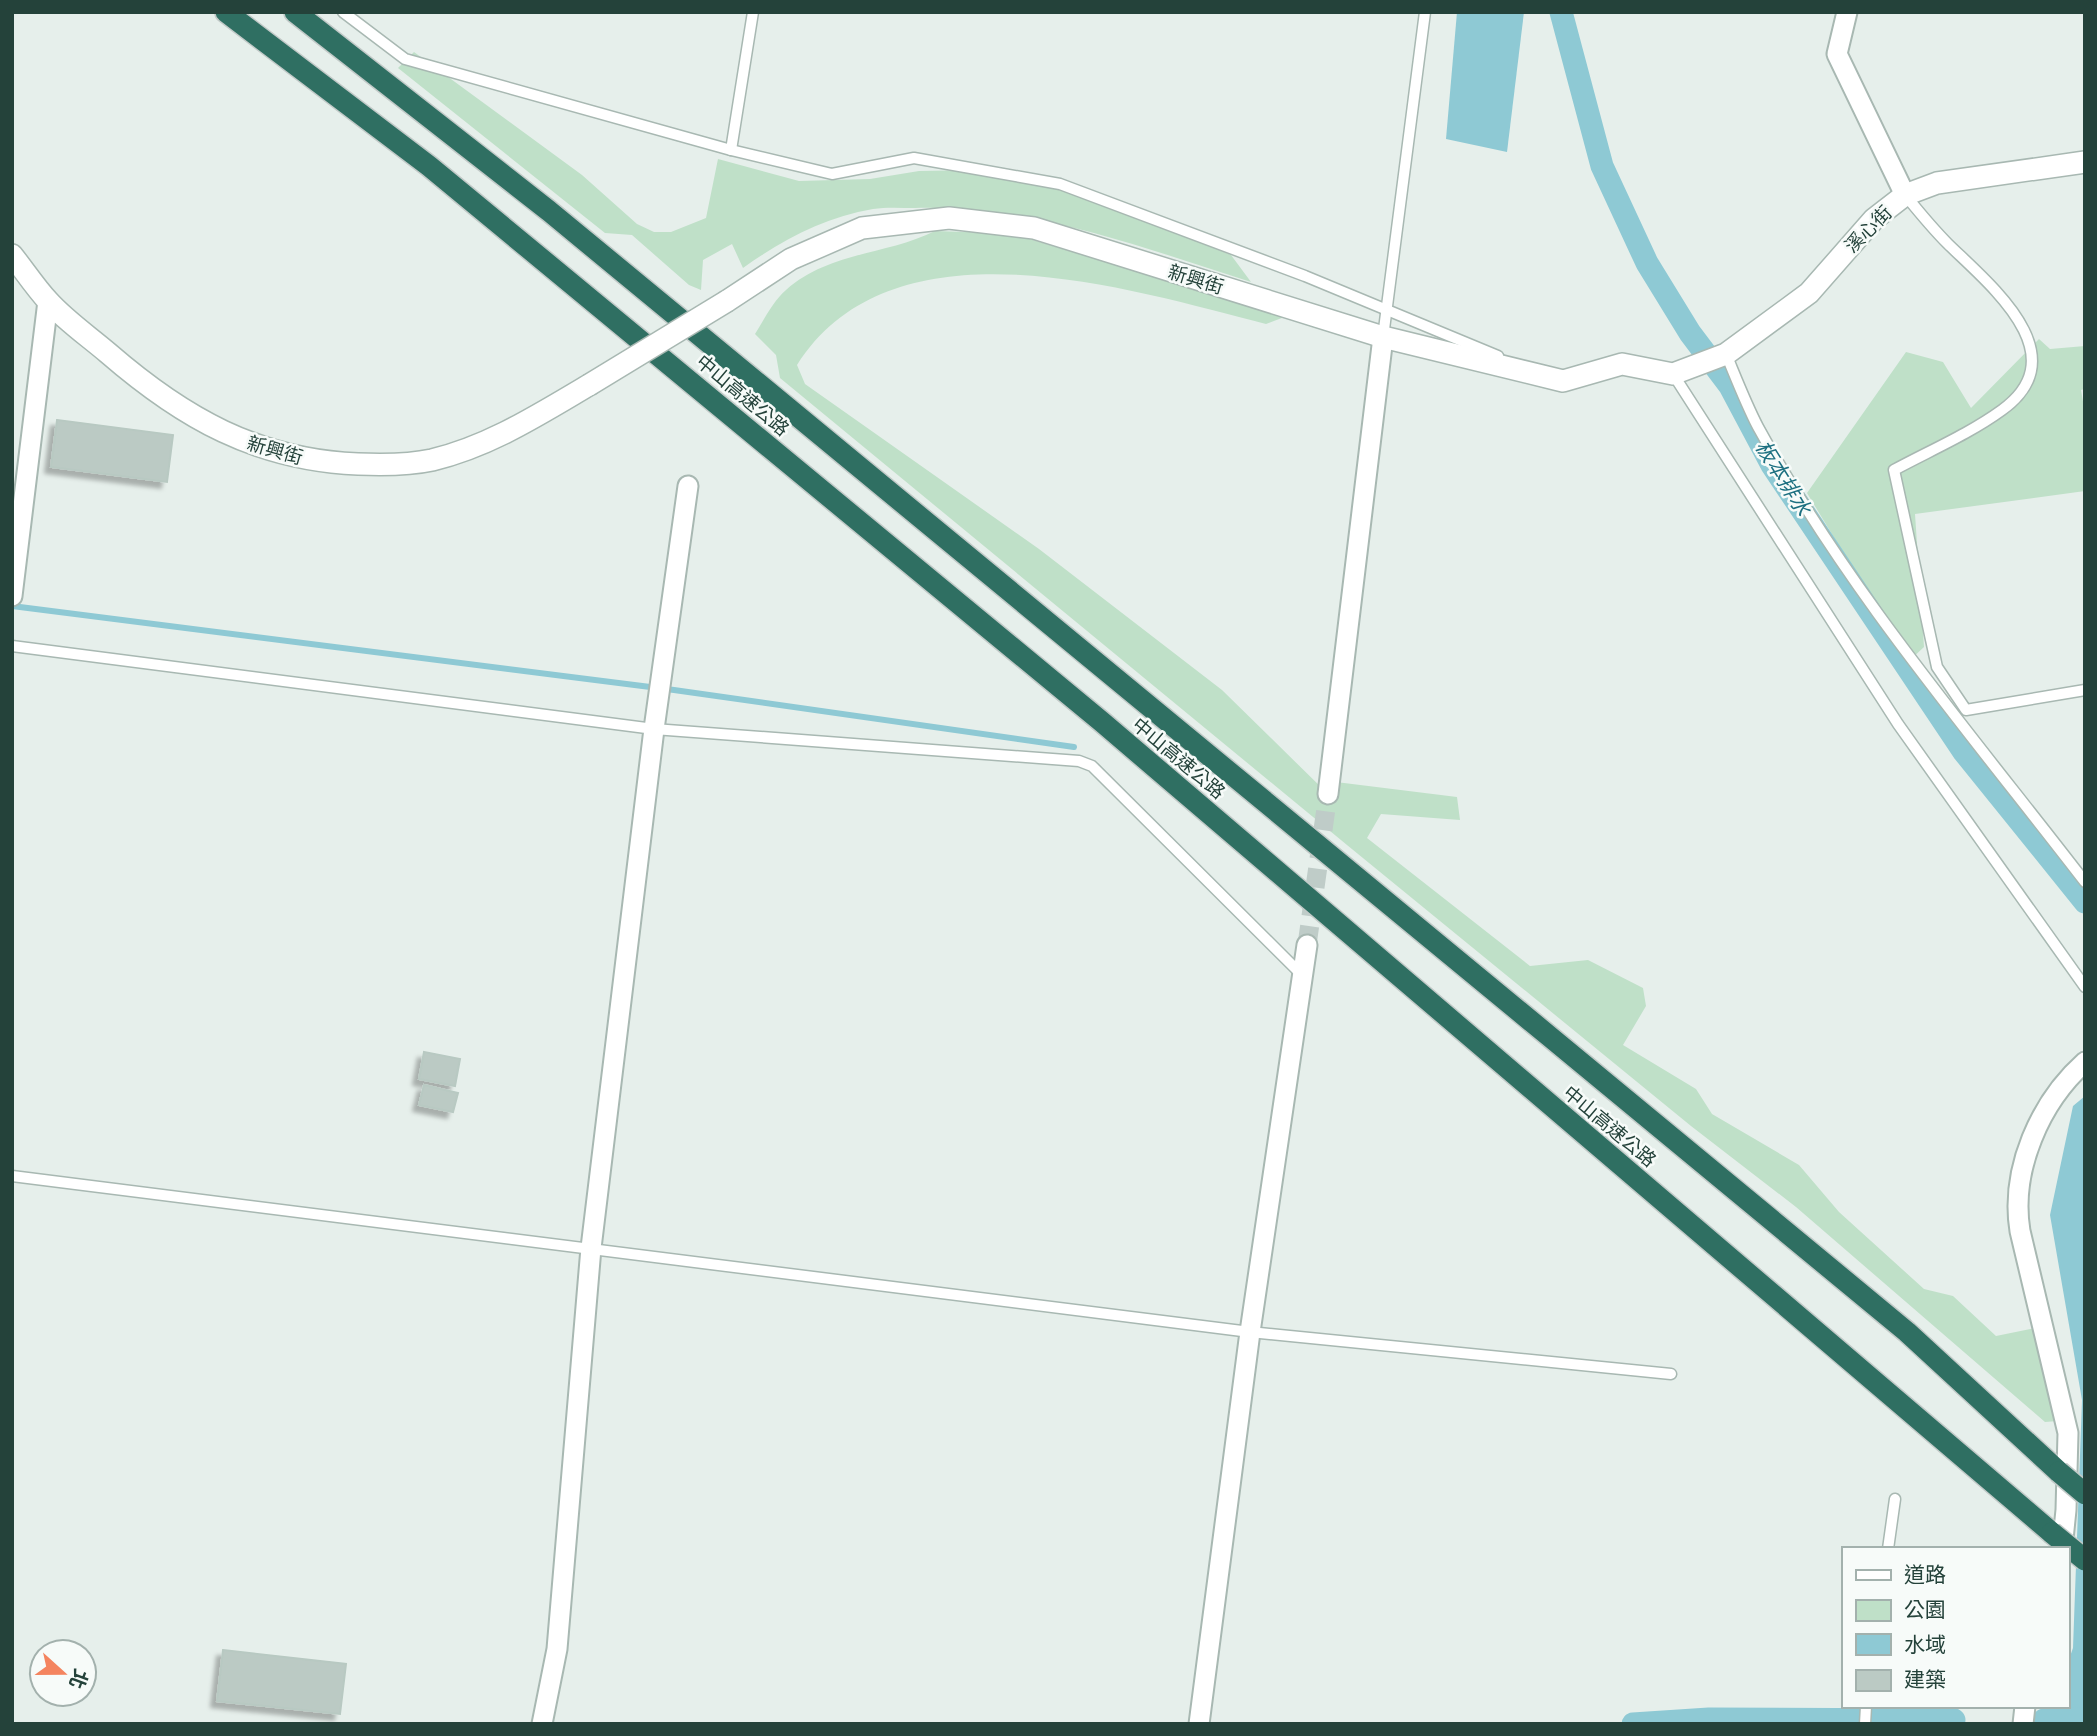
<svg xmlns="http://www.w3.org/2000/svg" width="2097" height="1736" font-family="'Archivo Narrow','Noto Sans TC',sans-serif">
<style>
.green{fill:#bfe0c8}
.water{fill:#8ec9d4}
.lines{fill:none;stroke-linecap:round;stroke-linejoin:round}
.stream{stroke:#8ec9d4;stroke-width:6}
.canal{stroke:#8ec9d4;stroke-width:23}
.building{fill:#bbcac4;stroke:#b8c9c2;stroke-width:2;filter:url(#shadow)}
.minor-tunnel{stroke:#bfccc8;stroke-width:19;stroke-dasharray:19 10;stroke-linecap:butt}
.service-casing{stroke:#a8b8b2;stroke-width:13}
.minor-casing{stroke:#a8b8b2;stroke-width:23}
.tertiary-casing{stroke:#a8b8b2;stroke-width:24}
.motorway-casing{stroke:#c2cac8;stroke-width:24}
.service{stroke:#fff;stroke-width:10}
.minor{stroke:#fff;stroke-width:19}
.tertiary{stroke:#fff;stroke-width:21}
.motorway{stroke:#2f6f62;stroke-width:21}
.tertiary-bridge-casing{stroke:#a8b8b2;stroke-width:24;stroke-linecap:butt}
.motorway-bridge-casing{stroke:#c2cac8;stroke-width:24;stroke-linecap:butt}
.tertiary-bridge{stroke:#fff;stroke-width:21}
.motorway-bridge{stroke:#2f6f62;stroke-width:21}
.labels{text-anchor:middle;stroke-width:5;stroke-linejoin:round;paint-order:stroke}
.street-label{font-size:19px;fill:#24423a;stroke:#f7fbf9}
.water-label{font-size:21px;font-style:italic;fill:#1c6f80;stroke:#f7fbf9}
</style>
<defs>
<filter id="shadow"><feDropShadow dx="-6" dy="6" stdDeviation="2" flood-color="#0004"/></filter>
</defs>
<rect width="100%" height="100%" fill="#e6efeb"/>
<g class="green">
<path d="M414,52L582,175L637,224L654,232H671L706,218L718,159L799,181L870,179L919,171L975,170L1066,185L1231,255L1251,282C1141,247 1032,205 915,208C901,208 886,207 873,209C825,217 782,240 743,268L732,244L703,260L701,290L689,285L632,235L605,233L398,68Z"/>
<path d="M935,231L997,233L1026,238L1287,316L1266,324C1128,289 893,214 797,365L805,384L1039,549L1222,690L1326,792L1336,782L1457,797L1460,820L1381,814L1367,838L1530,966L1588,960L1643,988L1646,1006L1623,1045L1696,1089L1712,1114L1799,1165L1839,1212L1924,1289L1953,1296L1996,1336L2035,1328L2058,1421L2045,1422L1796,1207L1691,1126L1347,845L780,378L776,355L755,334C764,320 773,301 786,290C828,252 887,255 935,231Z"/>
<polygon points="2039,339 2050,349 2085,346 2085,389 2081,390 2085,413 2085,491 1915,514 1924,647 1909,661 1807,493 1906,352 1943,362 1971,408"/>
</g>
<g class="water">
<polygon points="1457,12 1524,12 1507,152 1446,139"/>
<polygon points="2085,1096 2085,1724 2048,1724 2053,1706 2067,1706 2067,1665 2073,1648 2082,1400 2050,1215 2073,1106"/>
</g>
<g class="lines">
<polyline class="stream" points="12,606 674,690 1074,747"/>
<g class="canal">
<polyline points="1561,12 1602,166 1647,263 1690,333 1730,386 1772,465 1964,752 2085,902"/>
<polyline points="2044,1720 2085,1719"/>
<polyline points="1633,1724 1709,1719 1954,1720"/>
</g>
</g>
<g class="building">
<polygon points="57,420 173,435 167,482 51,467"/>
<polygon points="424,1052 460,1059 455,1086 419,1079"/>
<polygon points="424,1085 458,1093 453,1112 419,1105"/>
<polygon points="223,1650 346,1664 340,1714 217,1701"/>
</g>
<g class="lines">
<polyline class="minor-tunnel" points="1307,945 1328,794"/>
<defs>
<g id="service">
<polyline points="343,12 405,59 731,150 832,174 914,158 1060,184 1305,276 1498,356"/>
<polyline points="731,150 753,12"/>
<path d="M1906,196C1919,212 1933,229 1948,244C1990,285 2078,355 2002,410C1969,434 1929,451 1894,470L1937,667L1966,710L2085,690"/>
<polyline points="1383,337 1425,12"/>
<path d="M1726,354C1736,378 1746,404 1758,427C1848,591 1971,734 2085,882"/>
<polyline points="1673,374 1898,724 2085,987"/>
<polyline points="12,646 654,729 1079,761 1092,766 1302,975"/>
<polyline points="12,1176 1250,1332 1671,1374"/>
<polyline points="1888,1549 1895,1499"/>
<polyline points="1865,1724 1866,1706"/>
</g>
<g id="minor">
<polyline points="1847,12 1837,54 1905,195"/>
<polyline points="12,596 48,301"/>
<polyline points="1328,794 1383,337"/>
<path d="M2062,1549L2066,1510L2068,1433L2020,1231C2010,1170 2040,1102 2085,1062"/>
<polyline points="542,1724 557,1649 591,1248 654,729 688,486"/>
<polyline points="1199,1724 1250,1332 1307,945"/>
<polyline points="2023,1724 2025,1706"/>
</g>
<g id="tertiary">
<path d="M12,255C24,270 35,287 48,301C65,320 88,336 108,353C183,418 257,460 358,464C382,465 409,465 432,460C490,446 538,415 589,385"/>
<polyline points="727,301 791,259 862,228 949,218 1034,228 1383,337 1563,381 1622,364 1673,374 1726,354 1809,293 1874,219 1905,195 1937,183 2085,162"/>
</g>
<g id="motorway">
<polyline points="226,12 429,166 1102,722 2052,1533"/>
<polyline points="295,12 549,211 1549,1036 1907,1332 2059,1472"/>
</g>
</defs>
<use href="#service" class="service-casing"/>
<use href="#minor" class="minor-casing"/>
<use href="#tertiary" class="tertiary-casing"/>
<use href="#motorway" class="motorway-casing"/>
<use href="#service" class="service"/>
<use href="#minor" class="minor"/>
<use href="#tertiary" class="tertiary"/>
<use href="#motorway" class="motorway"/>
<defs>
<polyline id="tertiary-bridge" points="589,385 727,301"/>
<g id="motorway-bridge">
<polyline points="2059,1472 2085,1494"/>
<polyline points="2052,1533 2085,1560"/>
</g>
</defs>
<use href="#tertiary-bridge" class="tertiary-bridge-casing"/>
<use href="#motorway-bridge" class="motorway-bridge-casing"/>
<use href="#tertiary-bridge" class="tertiary-bridge"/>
<use href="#motorway-bridge" class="motorway-bridge"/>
</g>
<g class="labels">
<g class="street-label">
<text transform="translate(1868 229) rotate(-45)" y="7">溪心街</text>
<text transform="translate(1196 279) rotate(17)" y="7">新興街</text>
<text transform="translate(743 395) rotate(40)" y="7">中山高速公路</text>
<text transform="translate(275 450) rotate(16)" y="7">新興街</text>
<text transform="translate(1179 758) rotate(40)" y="7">中山高速公路</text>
<text transform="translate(1610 1126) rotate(40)" y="7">中山高速公路</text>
</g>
<g class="water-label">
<text transform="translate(1783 478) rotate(58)" y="7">板本排水</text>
</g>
</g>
<rect width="2097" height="1736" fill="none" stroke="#24423a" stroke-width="28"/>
<rect x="1842" y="1547" width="228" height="161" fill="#f7fbf9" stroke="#a3b1ad" stroke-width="2"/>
<rect x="1856" y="1570" width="35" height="10" fill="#ffffff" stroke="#a3b1ad" stroke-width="2"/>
<text x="1904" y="1582" font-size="21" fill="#24423a">道路</text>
<rect x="1856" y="1600" width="35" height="21" fill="#bfe0c8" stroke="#a3b1ad" stroke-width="2"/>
<text x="1904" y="1617" font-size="21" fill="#24423a">公園</text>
<rect x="1856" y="1634" width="35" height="21" fill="#8ec9d4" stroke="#a3b1ad" stroke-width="2"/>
<text x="1904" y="1652" font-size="21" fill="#24423a">水域</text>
<rect x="1856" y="1670" width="35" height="21" fill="#bbcac4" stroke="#a3b1ad" stroke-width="2"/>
<text x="1904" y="1687" font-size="21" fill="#24423a">建築</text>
<g transform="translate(63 1673) rotate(111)"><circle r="33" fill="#f7fbf9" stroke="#a3b1ad" stroke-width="2"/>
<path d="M0-5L12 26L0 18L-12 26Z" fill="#f4845f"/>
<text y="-10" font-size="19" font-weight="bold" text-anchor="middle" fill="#24423a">北</text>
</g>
</svg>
